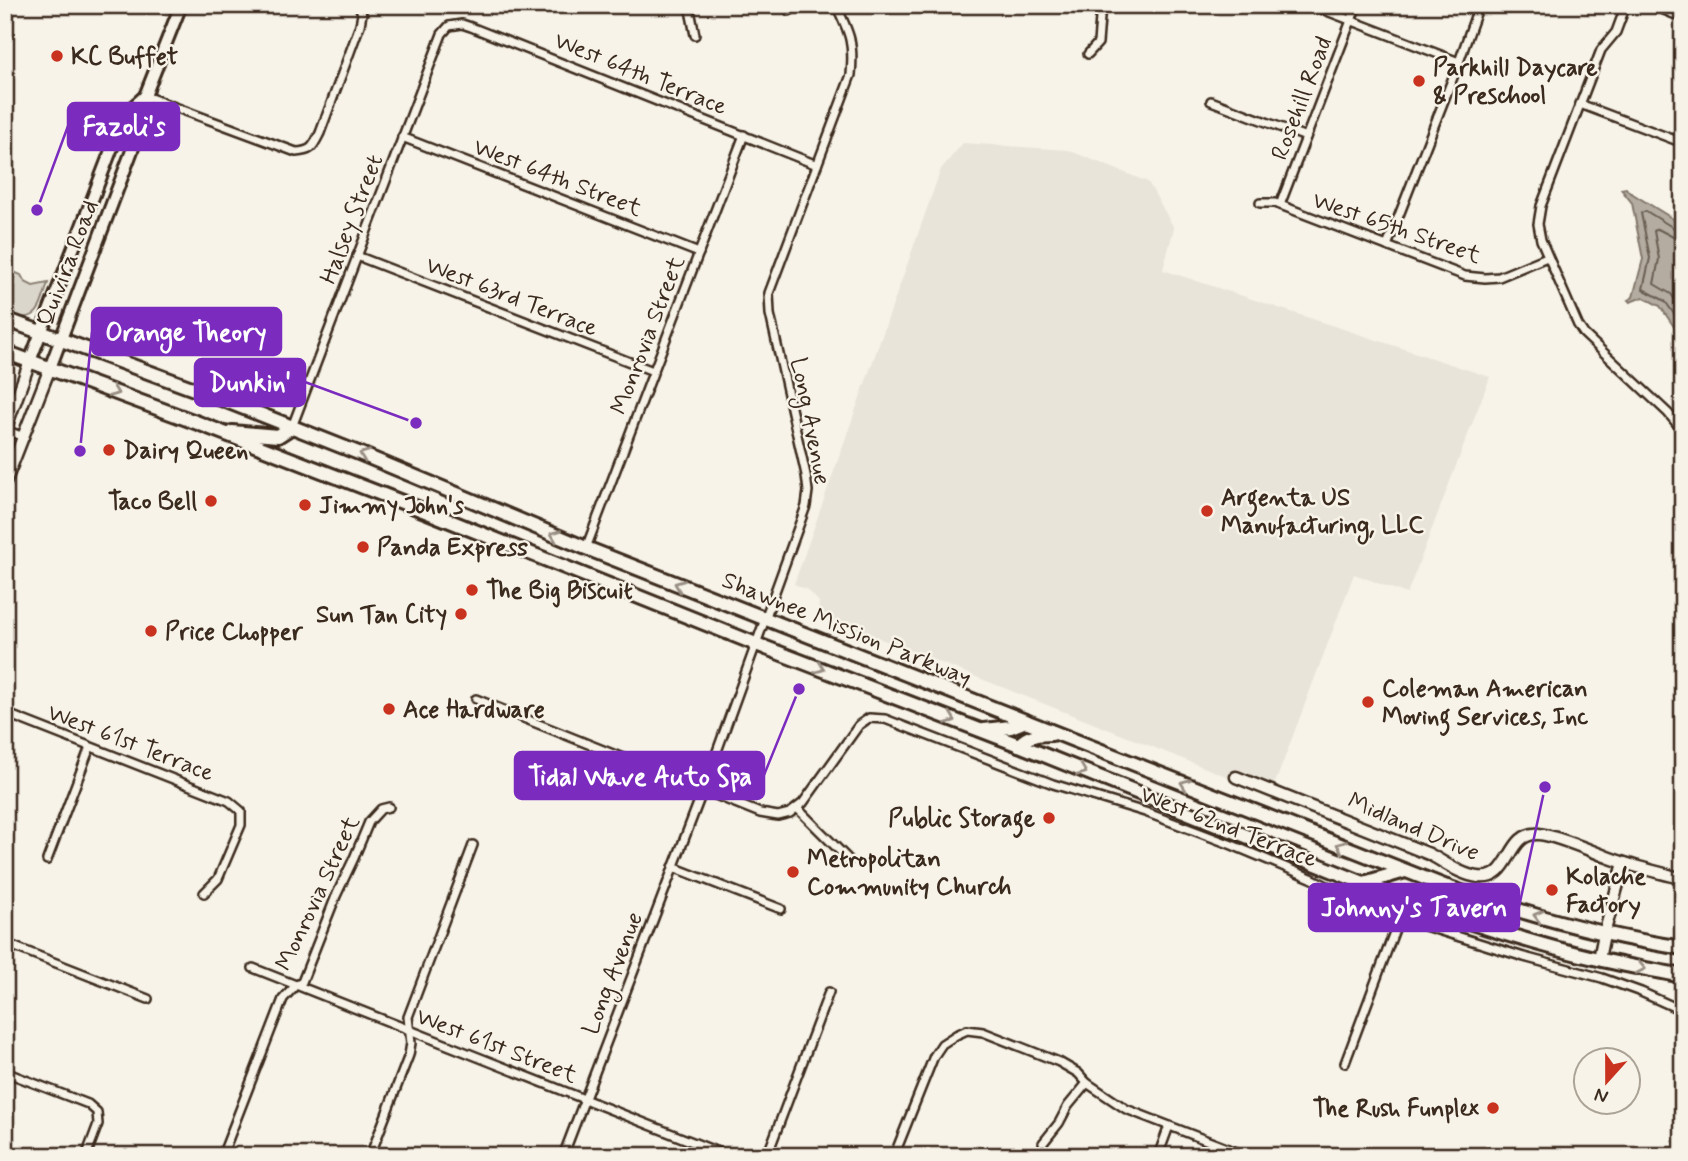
<svg xmlns="http://www.w3.org/2000/svg" width="1688" height="1161" font-family="Mynerve,sans-serif">
<style>
.built{fill:#e9e4d9}
.green{fill:#dbd6cb;stroke:#8b8074;stroke-width:2}
.water{fill:#b4aca0;stroke:#84786c;stroke-width:2}
.lines{fill:none;stroke-linecap:round;stroke-linejoin:round}
.shore{stroke:#6b5e52;stroke-width:2}
.street-casing{stroke:#3b2a1e;stroke-width:12}
.secondary-casing{stroke:#3b2a1e;stroke-width:15}
.primary-casing{stroke:#3b2a1e;stroke-width:16}
.highway-casing{stroke:#3b2a1e;stroke-width:18}
.street{stroke:#f7f3e8;stroke-width:7}
.secondary{stroke:#f7f3e8;stroke-width:10}
.primary{stroke:#f7f3e8;stroke-width:10}
.highway{stroke:#f7f3e8;stroke-width:12}
.oneway{stroke:#998e83}
.poi-dot{fill:#c8321e;stroke:#f7f3e8;stroke-width:2.5}
.labels{text-anchor:middle;stroke-width:5;stroke-linejoin:round;paint-order:stroke}
.poi-label{font-size:24px;font-weight:bold;fill:#3b2a1e;stroke:#f7f3e8;text-anchor:start}
.street-label{font-size:24px;fill:#3b2a1e;stroke:#f7f3e8}
.leader{fill:none;stroke:#7b2cbf;stroke-width:2.5}
.callout-dot{fill:#7b2cbf;stroke:#f7f3e8;stroke-width:2.5}
.callout{fill:#7b2cbf;stroke:#7b2cbf;stroke-width:2.5}
.callout-label{font-size:26px;text-anchor:middle;font-weight:bold;fill:#fff}
</style>
<rect width="100%" height="100%" fill="#f7f3e8"/>
<filter id="ink" filterUnits="userSpaceOnUse"><feTurbulence type="fractalNoise" baseFrequency=".0143" numOctaves="2"/><feDisplacementMap in="SourceGraphic" scale="14" xChannelSelector="R" yChannelSelector="G"/><feConvolveMatrix kernelMatrix="1 2 1 2 8 2 1 2 1" color-interpolation-filters="sRGB"/></filter>
<g filter="url(#ink)">
<polygon class="built" points="963,143 1068,150 1148,182 1174,228 1163,270 1490,377 1407,594 1354,574 1271,794 818,614 819,602 808,590 794,584 941,169"/>
<path class="green" d="M9,270L21,275L25,282L33,286L48,283C39,311 38,325 5,313V279Z"/>
<polygon class="water" points="1626,188 1628,191 1683,225 1683,340 1660,306 1643,297 1630,302 1628,300 1633,297 1643,259 1632,203 1621,189"/>
<g class="lines">
<g class="shore">
<polyline points="1683,230 1677,230 1646,211 1641,213 1650,258 1643,289 1665,301 1683,327"/>
<polyline points="1683,239 1675,238 1658,229 1654,231 1659,259 1654,284 1671,294 1683,311"/>
</g>
<defs>
<g id="street">
<polyline points="689,5 695,35"/>
<polyline points="1311,5 1459,62"/>
<polyline points="1626,5 1616,32 1601,50 1541,206 1538,224 1541,240 1578,325 1584,334 1668,413 1683,431"/>
<polyline points="1652,5 1683,18"/>
<polyline points="789,11 800,5"/>
<polyline points="1088,54 1098,43 1101,5"/>
<path d="M145,96L296,152C312,151 313,147 320,133L360,25L362,14L359,5"/>
<polyline points="1211,101 1306,137"/>
<polyline points="1580,104 1683,143"/>
<polyline points="402,137 699,253"/>
<polyline points="1260,203 1275,203 1465,276 1485,278 1499,277 1547,257"/>
<polyline points="1280,205 1357,5"/>
<polyline points="1387,246 1459,62 1479,5"/>
<polyline points="357,256 653,371"/>
<polyline points="292,427 442,34 449,26 462,24 471,27 817,165"/>
<polyline points="5,430 24,437"/>
<polyline points="586,548 744,135"/>
<polyline points="476,699 760,813 778,816 790,813 803,803 859,725 869,718 885,719 1053,784 1145,812 1232,845 1311,878 1367,906 1399,918 1524,957 1602,978 1641,992 1683,1011"/>
<polyline points="5,713 229,801 241,811 241,825 218,879 204,893"/>
<polyline points="797,808 849,860"/>
<polyline points="47,860 90,747"/>
<polyline points="673,867 781,909"/>
<polyline points="5,943 148,999"/>
<polyline points="253,968 728,1156"/>
<polyline points="1345,1063 1406,900"/>
<polyline points="5,1072 88,1104 97,1112 98,1124 86,1156"/>
<polyline points="1043,1143 1059,1123 1068,1106 1087,1083"/>
<polyline points="222,1156 283,999 295,986 302,982 336,896 354,858 369,822 381,809 389,807"/>
<polyline points="370,1156 409,1055 411,1043 408,1017 473,845"/>
<path d="M563,1156L703,790L806,506L808,491L806,475L770,314L769,293L851,75C854,43 850,34 836,5"/>
<polyline points="767,1156 829,992"/>
<polyline points="894,1156 934,1056 942,1044 956,1035 967,1030 983,1032 1059,1062 1078,1073 1087,1083 1126,1109 1247,1156"/>
<polyline points="1158,1156 1169,1126"/>
</g>
<g id="secondary">
<polyline points="5,430 30,361"/>
<polyline points="5,483 50,368"/>
<path d="M1236,777L1429,854C1444,862 1461,875 1478,877C1513,882 1506,831 1539,834C1558,836 1591,851 1610,858C1634,867 1659,872 1683,879"/>
<polyline points="1599,959 1604,934 1624,863"/>
</g>
<g id="primary">
<polyline points="30,361 125,114 145,96"/>
<polyline points="50,368 142,124 145,96 181,5"/>
</g>
<g id="highway">
<path d="M5,319L224,400L361,454L586,548L1447,887C1524,914 1602,936 1683,948"/>
<path d="M5,352L198,423L425,511L756,644L1019,745L1406,900C1469,923 1533,944 1598,959C1626,966 1654,970 1683,976"/>
<polyline points="232,432 278,436 292,427"/>
<polyline points="984,730 1011,727 1026,721"/>
<path d="M1019,745C1027,735 1040,734 1052,734"/>
<polyline points="1364,883 1405,871"/>
<polyline points="1406,900 1447,887"/>
</g>
</defs>
<use href="#street" class="street-casing"/>
<use href="#secondary" class="secondary-casing"/>
<use href="#primary" class="primary-casing"/>
<use href="#highway" class="highway-casing"/>
<use href="#street" class="street"/>
<use href="#secondary" class="secondary"/>
<use href="#primary" class="primary"/>
<use href="#highway" class="highway"/>
</g>
<defs><path id="oneway-chevron" d="M-2-3.5L2.5 0L-2 3.5" fill="none" stroke-width="1.6" stroke-linecap="round" stroke-linejoin="round" transform="scale(1.75)"/></defs>
<g class="oneway">
<use href="#oneway-chevron" transform="translate(114 392) rotate(21)"/>
<use href="#oneway-chevron" transform="translate(364 455) rotate(-158)"/>
<use href="#oneway-chevron" transform="translate(555 535) rotate(-158)"/>
<use href="#oneway-chevron" transform="translate(679 585) rotate(-159)"/>
<use href="#oneway-chevron" transform="translate(820 668) rotate(21)"/>
<use href="#oneway-chevron" transform="translate(951 719) rotate(21)"/>
<use href="#oneway-chevron" transform="translate(1082 771) rotate(22)"/>
<use href="#oneway-chevron" transform="translate(1185 784) rotate(-159)"/>
<use href="#oneway-chevron" transform="translate(1341 846) rotate(-158)"/>
<use href="#oneway-chevron" transform="translate(1538 916) rotate(-165)"/>
<use href="#oneway-chevron" transform="translate(1641 968) rotate(11)"/>
</g>
</g>
<g class="poi-dot">
<circle cx="57" cy="56" r="7"/>
<circle cx="1419" cy="81" r="7"/>
<circle cx="109" cy="450" r="7"/>
<circle cx="211" cy="501" r="7"/>
<circle cx="305" cy="505" r="7"/>
<circle cx="1207" cy="511" r="7"/>
<circle cx="363" cy="547" r="7"/>
<circle cx="472" cy="590" r="7"/>
<circle cx="461" cy="614" r="7"/>
<circle cx="151" cy="631" r="7"/>
<circle cx="1368" cy="702" r="7"/>
<circle cx="389" cy="709" r="7"/>
<circle cx="1049" cy="818" r="7"/>
<circle cx="793" cy="872" r="7"/>
<circle cx="1552" cy="890" r="7"/>
<circle cx="1493" cy="1108" r="7"/>
</g>
<g class="labels">
<g class="poi-label">
<text x="71" y="64">KC Buffet</text>
<text x="1433" y="75">Parkhill Daycare<tspan x="1433" dy="28">&amp; Preschool</tspan></text>
<text x="123" y="458">Dairy Queen</text>
<text x="1221" y="505">Argenta US<tspan x="1221" dy="28">Manufacturing, LLC</tspan></text>
<text x="197" y="509" text-anchor="end">Taco Bell</text>
<text x="319" y="513">Jimmy John's</text>
<text x="377" y="555">Panda Express</text>
<text x="486" y="598">The Big Biscuit</text>
<text x="447" y="622" text-anchor="end">Sun Tan City</text>
<text x="165" y="639">Price Chopper</text>
<text x="1382" y="696">Coleman American<tspan x="1382" dy="28">Moving Services, Inc</tspan></text>
<text x="403" y="717">Ace Hardware</text>
<text x="1035" y="826" text-anchor="end">Public Storage</text>
<text x="807" y="866">Metropolitan<tspan x="807" dy="28">Community Church</tspan></text>
<text x="1566" y="884">Kolache<tspan x="1566" dy="28">Factory</tspan></text>
<text x="1479" y="1116" text-anchor="end">The Rush Funplex</text>
</g>
<g class="street-label">
<text transform="translate(641 73) rotate(22)" y="8">West 64th Terrace</text>
<text transform="translate(1301 98) rotate(-69)" y="8">Rosehill Road</text>
<text transform="translate(558 177) rotate(21)" y="8">West 64th Street</text>
<text transform="translate(351 219) rotate(-69)" y="8">Halsey Street</text>
<text transform="translate(1397 227) rotate(19)" y="8">West 65th Street</text>
<text transform="translate(67 263) rotate(-69)" y="8">Quivira Road</text>
<text transform="translate(512 296) rotate(21)" y="8">West 63rd Terrace</text>
<text transform="translate(647 335) rotate(-69)" y="8">Monrovia Street</text>
<text transform="translate(811 421) rotate(79)" y="8">Long Avenue</text>
<text transform="translate(847 628) rotate(22)" y="8">Shawnee Mission Parkway</text>
<text transform="translate(131 742) rotate(21)" y="8">West 61st Terrace</text>
<text transform="translate(1229 826) rotate(21)" y="8">West 62nd Terrace</text>
<text transform="translate(1414 826) rotate(23)" y="8">Midland Drive</text>
<text transform="translate(317 893) rotate(-65)" y="8">Monrovia Street</text>
<text transform="translate(612 973) rotate(-69)" y="8">Long Avenue</text>
<text transform="translate(497 1045) rotate(21)" y="8">West 61st Street</text>
</g>
</g>
<path class="leader" d="M37 210L68 126M80 451L92 332M416 423L305 382M799 689L764 775M1545 787L1519 907"/>
<g class="callout-dot">
<circle cx="37" cy="210" r="7"/>
<circle cx="80" cy="451" r="7"/>
<circle cx="416" cy="423" r="7"/>
<circle cx="799" cy="689" r="7"/>
<circle cx="1545" cy="787" r="7"/>
</g>
<g class="callout">
<rect x="68" y="103" width="111" height="47" rx="7"/>
<rect x="92" y="308" width="189" height="47" rx="7"/>
<rect x="195" y="359" width="110" height="47" rx="7"/>
<rect x="515" y="752" width="249" height="47" rx="7"/>
<rect x="1309" y="884" width="210" height="47" rx="7"/>
</g>
<g class="callout-label">
<text x="124" y="135">Fazoli's</text>
<text x="186" y="341">Orange Theory</text>
<text x="250" y="391">Dunkin'</text>
<text x="640" y="785">Tidal Wave Auto Spa</text>
<text x="1414" y="916">Johnny's Tavern</text>
</g>
<rect width="1688" height="1161" fill="none" stroke="#f7f3e8" stroke-width="28"/>
<rect x="14" y="14" width="1660" height="1133" fill="none" stroke="#3b2a1e" stroke-width="2.5" filter="url(#ink)"/>
<g transform="translate(1607 1081) rotate(201)"><circle r="33" fill="#f7f3e8" stroke="#aca397" stroke-width="2"/>
<path d="M0-5L12 26L0 18L-12 26Z" fill="#c8321e"/>
<text y="-10" font-size="19" font-weight="bold" text-anchor="middle" fill="#3b2a1e">N</text>
</g>
</svg>
